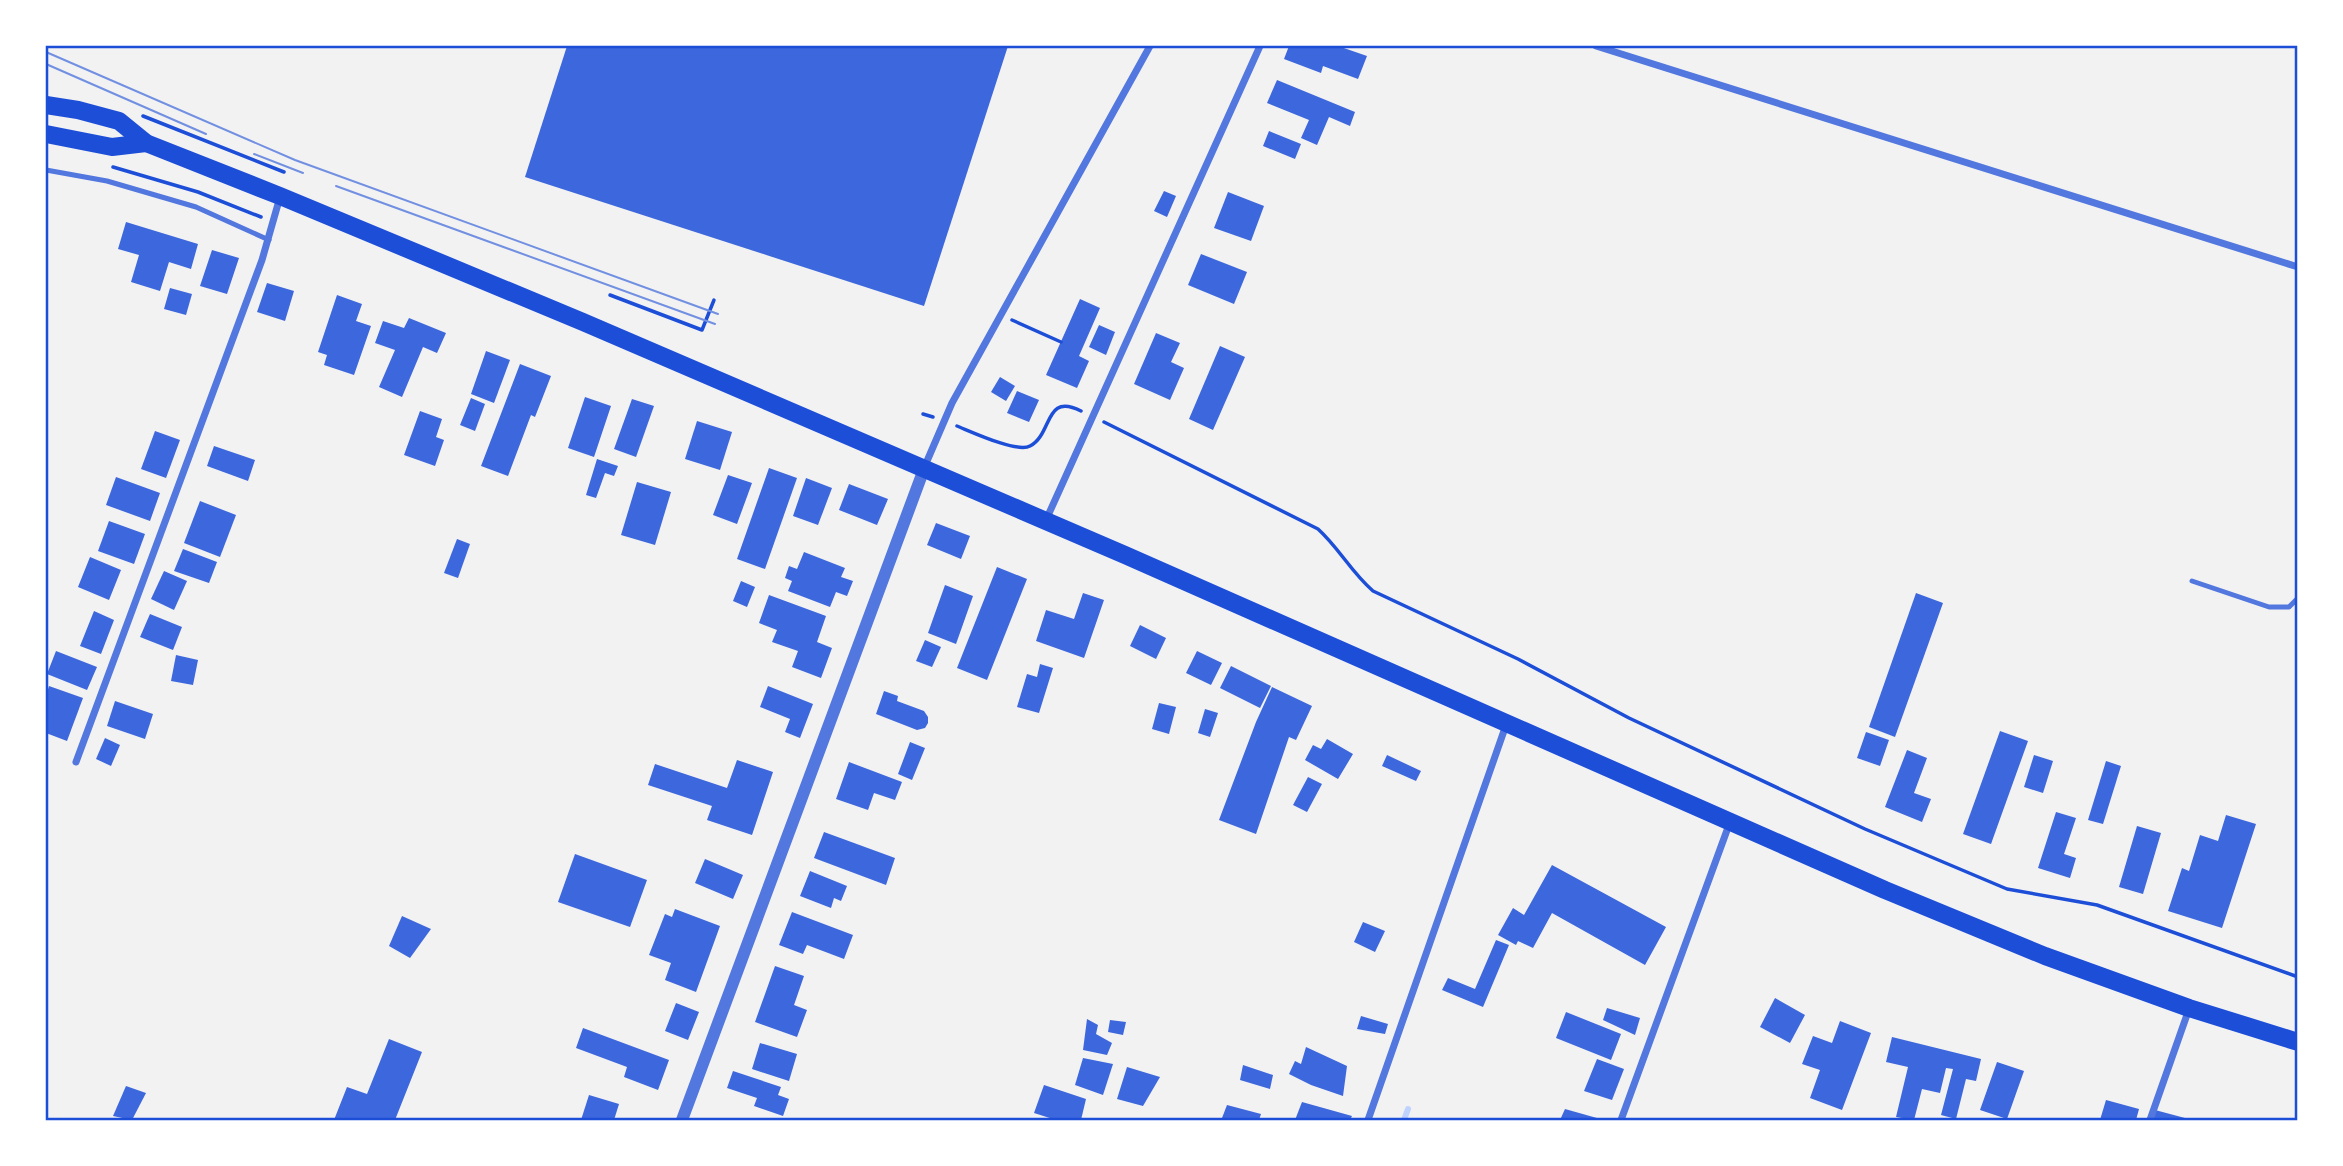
<svg xmlns="http://www.w3.org/2000/svg" width="2343" height="1166" font-family="Quicksand,sans-serif">
<style>
.lines{fill:none;stroke-linecap:round;stroke-linejoin:round}
.stream{stroke:#bfd3fe;stroke-width:6}
.building{fill:#3d67dc}
.path{stroke:#1d4ed8;stroke-width:3.5}
.service{stroke:#5277de;stroke-width:5}
.minor{stroke:#5277de;stroke-width:7}
.tertiary{stroke:#5277de;stroke-width:12}
.primary{stroke:#1d4ed8;stroke-width:18}
.tram{stroke:#7290e2;stroke-width:2}
.neatline{fill:none;stroke:#1d4ed8;stroke-width:2.5}
</style>
<rect width="100%" height="100%" fill="#f2f2f2"/>
<g class="lines">
<polyline class="stream" points="1404,1120 1408,1109"/>
</g>
<g class="building">
<polygon points="567,46 1008,46 924,306 525,177"/>
<polygon points="1289,46 1338,46 1367,56 1358,79 1323,66 1321,73 1284,59"/>
<polygon points="1277,80 1355,112 1350,126 1329,117 1317,145 1301,138 1309,120 1267,103"/>
<polygon points="1269,131 1301,144 1295,159 1263,146"/>
<polygon points="1164,191 1176,196 1167,217 1154,211"/>
<polygon points="1228,192 1264,206 1251,241 1214,228"/>
<polygon points="126,222 198,244 191,269 169,262 160,291 131,282 139,255 118,249"/>
<polygon points="212,250 239,258 227,294 200,286"/>
<polygon points="1201,254 1247,272 1234,304 1188,285"/>
<polygon points="267,283 294,291 285,321 257,312"/>
<polygon points="170,288 192,294 186,315 164,309"/>
<polygon points="337,295 362,304 356,321 371,326 354,375 324,365 327,355 318,352"/>
<polygon points="1080,299 1100,308 1079,356 1089,361 1077,388 1046,375"/>
<polygon points="409,318 446,333 437,353 423,347 402,397 379,387 395,350 375,343 383,321 404,328"/>
<polygon points="1099,325 1115,332 1106,355 1089,347"/>
<polygon points="1156,333 1180,343 1171,362 1184,368 1170,400 1134,384"/>
<polygon points="1220,346 1245,357 1213,430 1189,419"/>
<polygon points="486,351 510,360 494,403 471,394"/>
<polygon points="520,364 551,376 535,417 531,415 508,476 481,466"/>
<polygon points="1000,377 1015,386 1006,401 991,392"/>
<polygon points="1017,391 1039,400 1029,422 1007,413"/>
<polygon points="585,397 611,406 594,457 568,448"/>
<polygon points="471,398 485,404 475,431 460,425"/>
<polygon points="632,399 654,406 636,457 614,449"/>
<polygon points="420,411 442,419 436,437 444,440 435,466 404,455"/>
<polygon points="697,421 732,432 720,470 685,459"/>
<polygon points="155,431 180,440 166,478 141,469"/>
<polygon points="214,446 255,460 248,481 207,466"/>
<polygon points="597,459 618,466 614,476 605,473 596,498 586,495"/>
<polygon points="769,468 797,478 765,569 737,559"/>
<polygon points="728,475 752,483 737,524 713,515"/>
<polygon points="116,477 160,493 150,521 106,505"/>
<polygon points="806,478 832,488 818,525 793,516"/>
<polygon points="637,482 671,492 655,545 621,535"/>
<polygon points="849,484 888,499 877,525 839,510"/>
<polygon points="200,501 236,515 220,557 184,543"/>
<polygon points="109,521 145,534 134,564 98,551"/>
<polygon points="936,523 970,536 961,559 927,545"/>
<polygon points="457,539 470,544 458,578 444,573"/>
<polygon points="183,549 217,562 209,583 174,571"/>
<polygon points="804,552 845,568 841,577 853,581 847,596 836,592 830,607 788,591 792,581 785,578 789,566 797,569"/>
<polygon points="90,557 121,570 109,600 78,587"/>
<polygon points="997,567 1027,579 987,680 957,668"/>
<polygon points="164,571 187,581 174,610 151,599"/>
<polygon points="741,581 755,587 747,607 733,601"/>
<polygon points="945,585 973,596 956,644 928,633"/>
<polygon points="1083,593 1104,600 1084,658 1036,641 1046,610 1074,619"/>
<polygon points="1916,593 1943,603 1895,737 1869,727"/>
<polygon points="769,595 826,616 817,642 832,648 821,678 792,667 798,651 772,642 777,630 759,623"/>
<polygon points="94,611 114,620 101,654 80,646"/>
<polygon points="150,614 182,627 173,650 140,637"/>
<polygon points="1140,625 1166,638 1156,659 1130,646"/>
<polygon points="925,640 941,647 932,667 916,661"/>
<polygon points="56,651 97,667 87,690 47,674"/>
<polygon points="1197,651 1222,663 1211,685 1186,673"/>
<polygon points="176,655 198,660 193,685 171,681"/>
<polygon points="1040,664 1053,668 1039,713 1017,707 1027,674 1037,677"/>
<polygon points="1231,666 1271,686 1260,708 1220,688"/>
<polygon points="49,686 83,698 67,741 46,733 46,696"/>
<polygon points="768,686 813,704 800,738 785,732 790,719 760,707"/>
<polygon points="1272,687 1312,706 1296,740 1289,737 1256,834 1219,820 1256,722"/>
<polygon points="884,691 898,696 897,701 924,711 928,717 928,723 925,728 917,730 876,714"/>
<polygon points="115,701 153,714 145,739 107,726"/>
<polygon points="1159,703 1176,707 1169,734 1152,729"/>
<polygon points="1205,709 1218,713 1210,737 1198,733"/>
<polygon points="2000,731 2028,741 1991,844 1963,834"/>
<polygon points="1866,732 1889,740 1880,766 1857,758"/>
<polygon points="105,738 120,745 111,766 96,759"/>
<polygon points="1327,739 1353,754 1338,779 1305,760 1313,745 1321,749"/>
<polygon points="910,742 925,748 912,780 898,774"/>
<polygon points="1907,750 1927,758 1914,793 1931,799 1922,822 1885,807"/>
<polygon points="1387,755 1421,771 1416,781 1382,766"/>
<polygon points="2034,755 2053,761 2043,793 2024,787"/>
<polygon points="737,760 773,772 752,835 707,820 712,806 648,785 655,764 727,788"/>
<polygon points="2106,761 2121,766 2103,824 2088,820"/>
<polygon points="849,762 902,782 895,800 874,793 868,810 836,799"/>
<polygon points="1308,777 1322,784 1307,812 1293,805"/>
<polygon points="2056,812 2076,818 2064,854 2076,858 2070,878 2038,868"/>
<polygon points="2226,815 2256,824 2222,928 2168,911 2182,868 2189,871 2200,835 2218,841"/>
<polygon points="2137,826 2161,833 2143,894 2119,887"/>
<polygon points="824,832 895,858 886,885 814,858"/>
<polygon points="575,854 647,880 630,927 558,902"/>
<polygon points="705,859 743,875 733,899 695,883"/>
<polygon points="1552,865 1666,927 1645,965 1552,913 1533,948 1518,941 1516,945 1498,935 1513,908 1524,915"/>
<polygon points="810,871 847,886 841,901 834,898 831,908 800,896"/>
<polygon points="675,909 720,926 696,992 665,980 671,963 649,955 665,914 672,917"/>
<polygon points="792,912 853,935 844,959 807,945 803,954 779,945"/>
<polygon points="402,916 431,929 410,958 389,946"/>
<polygon points="1363,922 1385,931 1375,952 1354,942"/>
<polygon points="1496,940 1509,945 1483,1007 1442,990 1448,978 1475,989"/>
<polygon points="775,966 804,976 794,1005 807,1010 797,1037 755,1022"/>
<polygon points="1775,998 1805,1015 1790,1043 1760,1027"/>
<polygon points="676,1003 699,1012 688,1040 665,1031"/>
<polygon points="1607,1008 1640,1018 1635,1035 1603,1020"/>
<polygon points="1566,1012 1621,1034 1611,1060 1556,1038"/>
<polygon points="1361,1016 1388,1024 1385,1034 1357,1029"/>
<polygon points="1087,1019 1098,1025 1096,1034 1112,1043 1107,1055 1083,1050"/>
<polygon points="1110,1020 1126,1022 1123,1035 1108,1032"/>
<polygon points="1840,1021 1871,1033 1842,1110 1810,1098 1820,1070 1802,1064 1813,1036 1832,1043"/>
<polygon points="583,1028 669,1060 658,1090 624,1077 627,1067 576,1048"/>
<polygon points="1892,1037 1981,1059 1976,1081 1966,1079 1956,1119 1941,1115 1953,1069 1946,1068 1940,1093 1922,1089 1914,1120 1896,1117 1908,1067 1886,1062"/>
<polygon points="389,1039 422,1052 395,1120 334,1120 347,1087 367,1094"/>
<polygon points="760,1043 797,1054 789,1081 752,1069"/>
<polygon points="1306,1047 1347,1066 1343,1096 1311,1085 1289,1074 1295,1061 1301,1064"/>
<polygon points="1083,1058 1113,1064 1103,1095 1075,1085"/>
<polygon points="1597,1059 1624,1069 1612,1100 1584,1091"/>
<polygon points="1997,1062 2024,1071 2007,1119 1980,1110"/>
<polygon points="1243,1065 1273,1075 1270,1089 1240,1080"/>
<polygon points="1127,1067 1160,1077 1143,1106 1117,1099"/>
<polygon points="733,1071 781,1087 778,1095 789,1099 783,1116 754,1106 757,1098 727,1088"/>
<polygon points="1044,1085 1086,1099 1081,1120 1056,1120 1034,1113"/>
<polygon points="126,1086 146,1093 132,1120 113,1116"/>
<polygon points="589,1095 619,1104 614,1120 581,1120"/>
<polygon points="2106,1100 2139,1109 2136,1120 2100,1120"/>
<polygon points="1302,1102 1352,1116 1350,1120 1295,1120"/>
<polygon points="1227,1105 1261,1114 1259,1120 1230,1120 1222,1118"/>
<polygon points="1565,1109 1604,1120 1560,1120"/>
<polygon points="2155,1110 2185,1118 2185,1120 2153,1120"/>
</g>
<g class="lines">
<g class="path">
<polyline points="143,116 284,172"/>
<polyline points="113,167 198,192 261,217"/>
<polyline points="610,295 702,330 714,300"/>
<polyline points="1012,320 1061,342"/>
<polyline points="923,414 933,417"/>
<path d="M1104,422L1318,529C1339,548 1351,572 1373,591L1518,659L1629,718L1865,829L2007,889L2097,905L2298,977"/>
<path d="M957,426C972,432 1017,453 1030,446C1053,434 1044,392 1081,411"/>
</g>
<g class="service">
<polyline points="46,170 107,181 196,207 269,240"/>
<polyline points="2192,581 2269,607 2289,607 2298,598"/>
</g>
<g class="minor">
<polyline points="1596,46 2298,267"/>
<polyline points="924,468 952,403 1150,46"/>
<polyline points="1046,520 1260,46"/>
<polyline points="76,762 262,260 280,197"/>
<polyline points="1368,1120 1506,725"/>
<polyline points="1621,1120 1730,822"/>
<polyline points="2150,1120 2189,1009"/>
</g>
<polyline class="tertiary" points="682,1120 924,469"/>
<g class="primary">
<polyline points="46,105 78,110 119,121 146,143 280,196 583,322 1125,555 1885,890 2045,956 2189,1008 2298,1042"/>
<polyline points="46,134 112,147 146,143"/>
</g>
<g class="tram">
<polyline points="46,52 295,160 718,314"/>
<polyline points="46,64 206,134"/>
<polyline points="254,154 303,173"/>
<polyline points="336,186 715,324"/>
</g>
</g>
<rect width="2343" height="1166" fill="none" stroke="#ffffff" stroke-width="94"/>
<rect x="47" y="47" width="2249" height="1072" class="neatline"/>
</svg>
